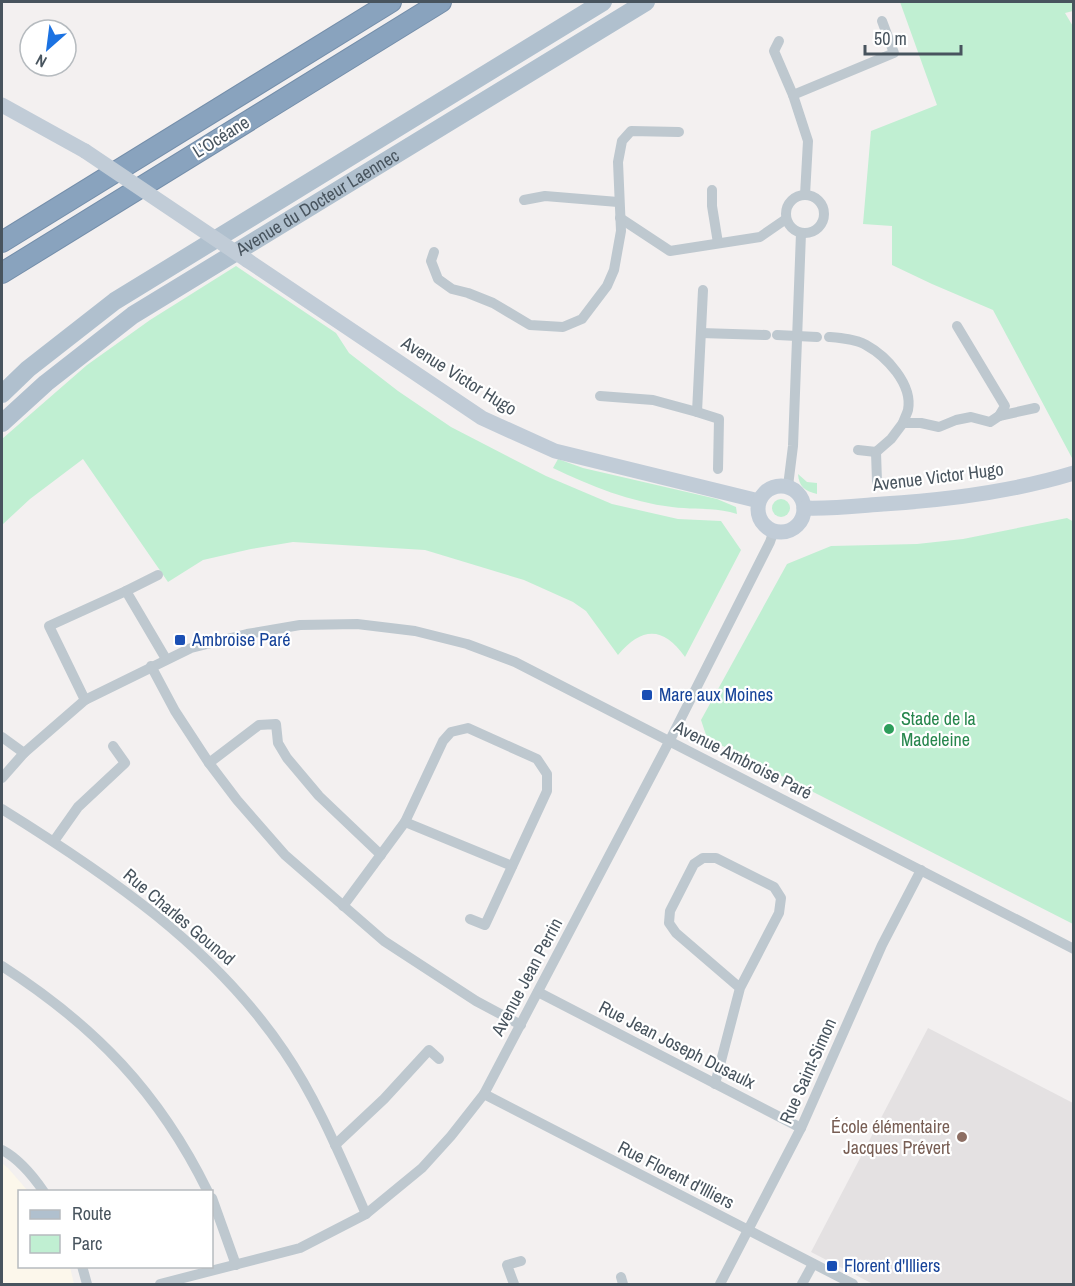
<svg xmlns="http://www.w3.org/2000/svg" width="1075" height="1286" font-family="'Archivo Narrow',sans-serif">
<style>
.commercial{fill:#fcf7eb}
.education{fill:#e4e1e2}
.green{fill:#c0efd2}
.lines{fill:none;stroke-linecap:round;stroke-linejoin:round}
.highway-casing{stroke:#748eaa;stroke-width:22}
.street{stroke:#bec8cf;stroke-width:10}
.secondary{stroke:#c1ccd7;stroke-width:15}
.primary{stroke:#b0c0ce;stroke-width:18}
.highway{stroke:#89a3be;stroke-width:20}
.secondary-bridge{stroke:#c1ccd7;stroke-width:15}
.transit-dot{fill:#1a4fb4;stroke:#fff;stroke-width:2}
.leisure-dot{fill:#2e9e5b;stroke:#fff;stroke-width:2}
.education-dot{fill:#8d6e63;stroke:#fff;stroke-width:2}
.labels{text-anchor:middle;stroke-width:4.5;stroke-linejoin:round;paint-order:stroke}
.street-label{font-size:18px;fill:#48545e;stroke:#fff}
.transit-label{font-size:18px;fill:#164399;stroke:#fff;text-anchor:start}
.leisure-label{font-size:18px;fill:#27864d;stroke:#fff;text-anchor:start}
.education-label{font-size:18px;fill:#785e54;stroke:#fff;text-anchor:end}
</style>
<rect width="100%" height="100%" fill="#f3f0f0"/>
<polygon class="commercial" points="2,1163 8,1168 28,1191 20,1192 20,1266 70,1267 74,1284 2,1284"/>
<polygon class="education" points="928,1028 1073,1103 1073,1284 873,1284 811,1252"/>
<g class="green">
<polygon points="900,2 1073,2 1073,11 1065,13 1074,28 1073,457 1072,458 993,310 932,284 892,265 892,226 863,224 871,131 937,105"/>
<path d="M236,266L336,333L349,353L398,391L451,427L546,476L612,504L678,519L721,521L741,550L685,657C663,626 642,627 618,655L586,611L573,602L524,580L425,550L293,542L251,549L203,560L168,582L83,459L30,499L2,525V439L87,365L150,320Z"/>
<path d="M558,459L583,468L717,499L736,507L737,514C715,507 695,510 672,507C630,502 591,486 553,468Z"/>
<path d="M798,474L807,482L817,483V494C805,491 799,487 798,474Z"/>
<circle cx="781" cy="508" r="9"/>
<polygon points="1067,518 1074,522 1073,924 707,738 701,720 787,564 831,546 917,544 963,539"/>
</g>
<g class="lines">
<defs>
<g id="highway">
<polyline points="2,242 391,2"/>
<polyline points="2,273 441,2"/>
</g>
</defs>
<use href="#highway" class="highway-casing"/>
<g class="street">
<polyline points="779,41 774,51 793,95 808,141 805,195"/>
<polyline points="793,95 894,53 882,21"/>
<polyline points="712,190 712,206 718,243"/>
<circle cx="805" cy="214" r="19"/>
<polyline points="524,200 545,196 618,202"/>
<polyline points="620,218 670,251 760,237 786,219"/>
<polyline points="434,252 431,261 438,279 452,289 468,293 493,303 530,325 563,327 582,319 607,286 614,270 621,231 618,162 622,141 631,131 679,132"/>
<polyline points="701,333 766,335"/>
<polyline points="777,335 817,337"/>
<path d="M829,337C841,338 855,339 866,345C886,356 913,384 908,410C907,414 904,419 903,423H921L939,427L956,420L971,417L990,422L999,416L1005,406L957,326"/>
<polyline points="600,396 653,400 697,412 703,290"/>
<polyline points="697,412 719,419 718,469"/>
<polyline points="999,416 1035,408"/>
<polyline points="858,450 876,452 891,439 903,423"/>
<polyline points="876,452 877,482"/>
<polyline points="788,486 793,446 801,233"/>
<polyline points="126,591 158,575"/>
<polyline points="151,666 175,711 209,763 237,800 285,855 384,941 476,1001 521,1025"/>
<polyline points="85,700 49,626 126,591 166,659"/>
<polyline points="2,737 24,753"/>
<polyline points="209,763 259,725 276,724 278,743 287,758 319,796 381,855"/>
<polyline points="2,778 24,753 85,700 191,648 247,634 300,625 357,624 415,631 467,644 515,662 1074,949"/>
<path d="M2,809C108,875 213,946 284,1051C318,1101 341,1158 366,1214"/>
<polyline points="405,822 512,866"/>
<polyline points="54,841 78,807 125,763 113,746"/>
<polyline points="343,906 405,822 443,741 451,732 468,728 537,759 547,774 547,791 485,925 470,919"/>
<path d="M2,966C95,1026 159,1092 208,1192"/>
<polyline points="538,992 801,1128"/>
<polyline points="715,1084 740,988 779,913 781,898 774,887 716,858 703,858 694,864 670,911 669,923 676,933 740,988"/>
<polyline points="484,1094 853,1284"/>
<polyline points="335,1145 384,1099 429,1050 439,1059"/>
<path d="M2,1150C19,1159 33,1176 44,1192"/>
<polyline points="212,1198 236,1265"/>
<polyline points="82,1266 87,1284"/>
<polyline points="621,1277 623,1284"/>
<polyline points="160,1284 300,1248 366,1214 422,1168 451,1136 484,1094 670,740 770,542 774,530"/>
<polyline points="514,1284 507,1265 521,1261"/>
<polyline points="720,1284 801,1128 882,945 921,870"/>
<polyline points="802,1284 813,1264"/>
</g>
<g class="secondary">
<polyline points="2,105 85,151"/>
<polyline points="247,260 482,418 555,451 759,501"/>
<circle cx="781" cy="509" r="23"/>
<path d="M804,508C831,509 857,506 883,504C947,500 1012,492 1074,473"/>
</g>
<g class="primary">
<polyline points="2,394 28,369 115,301 603,2"/>
<path id="s1" d="M2,423L46,383L133,315L646,2"/>
</g>
<use href="#highway" class="highway"/>
<polyline class="secondary-bridge" points="85,151 247,260"/>
</g>
<g class="transit-dot">
<rect x="174" y="634" width="12" height="12" rx="3"/>
<rect x="641" y="689" width="12" height="12" rx="3"/>
<rect x="826" y="1260" width="12" height="12" rx="3"/>
</g>
<circle class="leisure-dot" cx="889" cy="729" r="6"/>
<circle class="education-dot" cx="962" cy="1137" r="6"/>
<g class="labels">
<g class="street-label">
<text transform="translate(221 137) rotate(-32)" y="6">L’Océane</text>
<text dy="6" stroke="none"><textPath href="#s1" startOffset="386">Avenue du Docteur Laennec</textPath></text>
<text transform="translate(459 376) rotate(32)" y="6">Avenue Victor Hugo</text>
<text transform="translate(938 477) rotate(-7)" y="6">Avenue Victor Hugo</text>
<text transform="translate(743 760) rotate(27)" y="6">Avenue Ambroise Paré</text>
<text transform="translate(179 917) rotate(40)" y="6">Rue Charles Gounod</text>
<text transform="translate(527 977) rotate(-62)" y="6">Avenue Jean Perrin</text>
<text transform="translate(677 1045) rotate(27)" y="6">Rue Jean Joseph Dusaulx</text>
<text transform="translate(808 1071) rotate(-66)" y="6">Rue Saint-Simon</text>
<text transform="translate(676 1175) rotate(27)" y="6">Rue Florent d'Illiers</text>
</g>
<g class="transit-label">
<text x="192" y="646">Ambroise Paré</text>
<text x="659" y="701">Mare aux Moines</text>
<text x="844" y="1272">Florent d'Illiers</text>
</g>
<g class="leisure-label">
<text x="901" y="725">Stade de la<tspan x="901" dy="21">Madeleine</tspan></text>
</g>
<g class="education-label">
<text x="950" y="1133">École élémentaire<tspan x="950" dy="21">Jacques Prévert</tspan></text>
</g>
</g>
<rect width="1075" height="1286" fill="none" stroke="#48545e" stroke-width="6"/>
<rect x="18" y="1190" width="195" height="78" fill="#ffffff" stroke="#b6bbbf" stroke-width="1.5"/>
<rect x="30" y="1210" width="30" height="9" fill="#b0c0ce" stroke="#b6bbbf" stroke-width="1.5"/>
<text x="72" y="1220" font-size="18" fill="#48545e">Route</text>
<rect x="30" y="1235" width="30" height="18" fill="#c0efd2" stroke="#b6bbbf" stroke-width="1.5"/>
<text x="72" y="1250" font-size="18" fill="#48545e">Parc</text>
<g transform="translate(48 48) rotate(208)"><circle r="28" fill="#ffffff" stroke="#b6bbbf" stroke-width="1.5"/>
<path d="M0-4.5L10 22L0 15L-10 22Z" fill="#1b72e2"/>
<text y="-9" font-size="16" font-weight="bold" text-anchor="middle" fill="#48545e">N</text>
</g>
<path d="M865 45v9h96v-9" fill="none" stroke="#48545e" stroke-width="3"/>
<text x="874" y="45" font-size="18" fill="#48545e" stroke="#ffffff" stroke-width="4.5" paint-order="stroke">50 m</text>
</svg>
